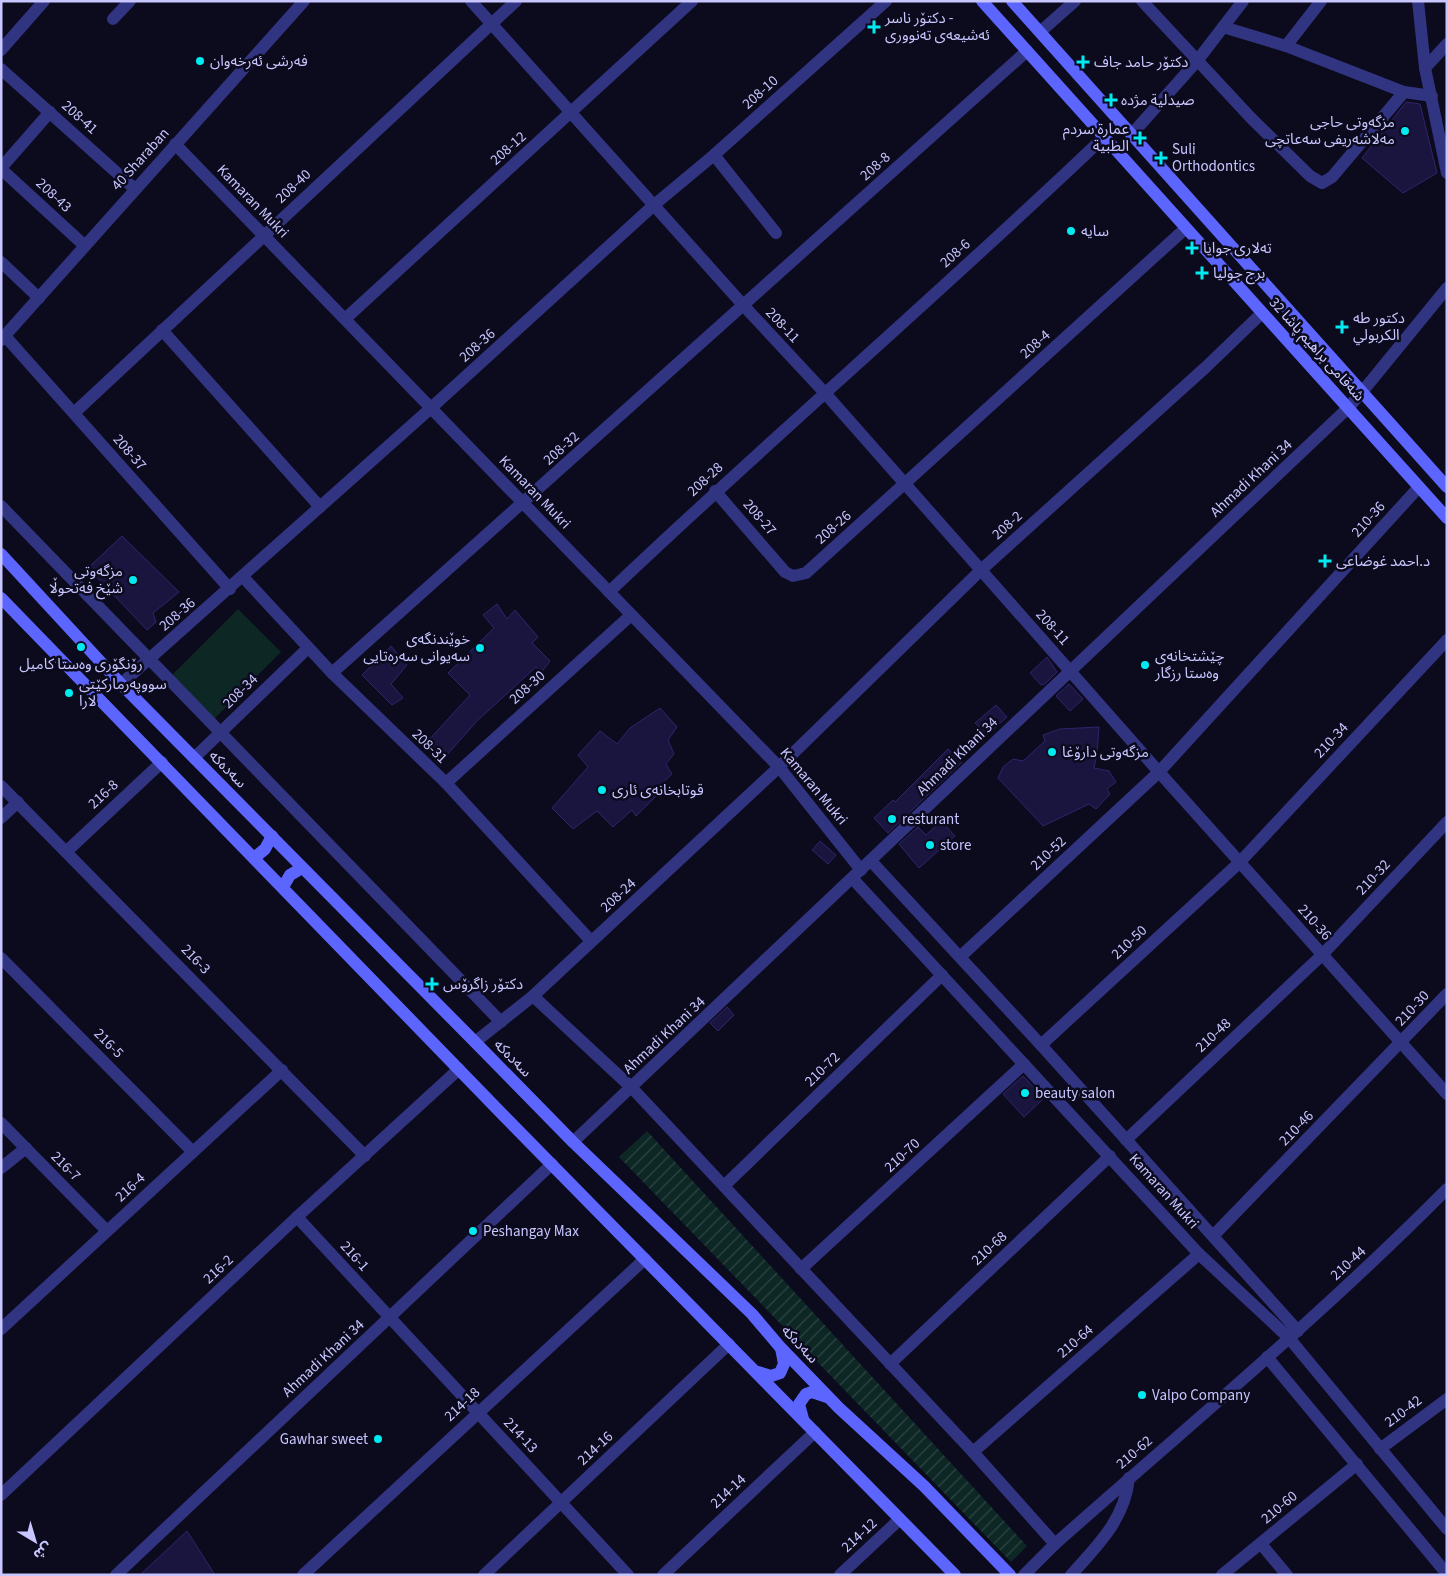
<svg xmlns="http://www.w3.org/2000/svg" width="1448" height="1576" font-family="'Source Sans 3','Noto Sans Arabic',sans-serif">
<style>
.park{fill:#0d2725}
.garden{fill:url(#garden-furrows)}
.building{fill:#1a153f;stroke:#2e256d}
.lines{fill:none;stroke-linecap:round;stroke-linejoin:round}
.minor{stroke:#313480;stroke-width:12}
.tertiary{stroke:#313480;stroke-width:12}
.secondary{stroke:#5d65ff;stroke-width:12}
.poi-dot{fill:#00eaf1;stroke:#0c0a1d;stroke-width:2}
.labels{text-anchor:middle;stroke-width:5;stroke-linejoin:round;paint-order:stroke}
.poi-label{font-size:15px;fill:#c8c6ff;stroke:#0c0a1d;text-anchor:start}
.street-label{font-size:15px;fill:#c8c6ff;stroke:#0c0a1d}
</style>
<defs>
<pattern id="garden-furrows" width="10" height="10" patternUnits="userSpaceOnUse" patternTransform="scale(1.25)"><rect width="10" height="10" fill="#0d2725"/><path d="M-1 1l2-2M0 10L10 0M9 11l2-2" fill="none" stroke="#2f4546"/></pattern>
</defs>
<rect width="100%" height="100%" fill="#0c0a1d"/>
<polygon class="park" points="238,609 281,652 212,721 169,678"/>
<polygon class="garden" points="647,1131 1027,1546 1011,1562 619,1157"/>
<g class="building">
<polygon points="1406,102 1420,104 1437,173 1403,193 1362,158"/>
<polygon points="122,536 179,592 153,613 156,622 147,630 88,568"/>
<polygon points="497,604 507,619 515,610 538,637 532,643 550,661 541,673 536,667 478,720 444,758 427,742 470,695 448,673 494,628 483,615"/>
<polygon points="391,646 407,665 391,684 403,698 392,705 362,675"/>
<polygon points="1047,657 1057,672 1045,684 1041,685 1030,673"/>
<polygon points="1069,684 1083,699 1070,711 1056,696"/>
<polygon points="996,705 1007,717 987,735 975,723"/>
<polygon points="660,708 677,727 668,740 674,754 666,764 672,774 657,788 660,792 636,816 632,810 613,827 597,811 573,829 552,808 588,767 578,755 600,731 617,744 630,728"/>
<polygon points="1099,727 1097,754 1094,768 1109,771 1116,782 1107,789 1110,794 1096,809 1089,804 1043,826 998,778 1003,767 1013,759 1023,761 1045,741 1043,735 1060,729"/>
<polygon points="948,749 962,762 888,833 874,818 893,800 895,802"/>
<polygon points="941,821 955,836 919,868 899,844 918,827 926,835"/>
<polygon points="820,841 836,855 828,864 812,850"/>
<polygon points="727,1007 734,1015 718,1031 710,1023"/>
<polygon points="1023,1076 1044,1098 1024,1117 1003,1094"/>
<polygon points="187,1531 215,1575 140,1575"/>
</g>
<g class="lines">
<g class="minor">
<polyline points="471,1 744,306 824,392 1159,772 1447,1094"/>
<polyline points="1142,1 1251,118 1310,176 1322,183 1332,177 1404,92"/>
<polyline points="113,19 130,1"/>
<polyline points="1223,27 1286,46 1404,92 1432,96"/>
<polyline points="1040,32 1075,1"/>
<polyline points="1286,46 1321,1"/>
<polyline points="1,50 44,1"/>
<polyline points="1425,68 1447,44"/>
<polyline points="1,69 135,189"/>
<polyline points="1132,134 1197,61 1243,1"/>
<polyline points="714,155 776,233"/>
<polyline points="1,168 50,112"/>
<polyline points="1,169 85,246"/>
<polyline points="1,262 39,298"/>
<polyline points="345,319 692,1"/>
<polyline points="162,330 320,507"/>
<polyline points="5,336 230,589"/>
<polyline points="1362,392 1447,288"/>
<polyline points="74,413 516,1"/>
<polyline points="715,491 785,572 793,576 806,573 1186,228"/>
<polyline points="1,506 501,1022"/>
<polyline points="243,577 332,673 446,783 591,941"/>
<path d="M609,592C772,437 943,291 1105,136"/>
<polyline points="332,673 1027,51"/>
<polyline points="121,684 431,408 654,205 714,155 886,1"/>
<polyline points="194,758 308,648"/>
<polyline points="446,783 630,616"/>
<polyline points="1,786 365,1156"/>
<polyline points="1,818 18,802"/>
<polyline points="67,851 162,762"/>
<polyline points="960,957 1159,772 1419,487"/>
<polyline points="1,958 193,1152"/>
<polyline points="533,996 632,1088 973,1452 1055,1544"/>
<polyline points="475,1042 533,996 779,767 981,570 1206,367 1262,313"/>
<polyline points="1041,1045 1239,863 1447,640"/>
<polyline points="1,1123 107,1231"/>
<polyline points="1126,1140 1322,955 1447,822"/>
<polyline points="1,1168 26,1148"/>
<polyline points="724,1186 942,975"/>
<polyline points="297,1217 628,1575"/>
<polyline points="1213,1236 1447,994"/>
<polyline points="801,1269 1024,1064"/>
<polyline points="1,1329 282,1070"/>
<polyline points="890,1364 1110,1156"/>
<polyline points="1380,1449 1447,1399"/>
<polyline points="973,1452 1199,1254"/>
<polyline points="1,1495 297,1217 459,1069"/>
<polyline points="1261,1544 1287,1575"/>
<polyline points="303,1575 645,1259"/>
<polyline points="484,1575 729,1344"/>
<polyline points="663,1575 815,1432"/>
<polyline points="840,1575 900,1519"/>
<path d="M1024,1575L1055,1544C1187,1427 1323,1314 1447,1189"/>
<path d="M1071,1575C1098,1545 1125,1519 1129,1478"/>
<polyline points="1222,1575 1357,1464"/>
</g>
<g class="tertiary">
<polyline points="1418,1 1425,68 1447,173"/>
<polyline points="175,144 779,767 861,870"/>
<polyline points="1,340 304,1"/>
<polyline points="871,861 1041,1045 1298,1331"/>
<polyline points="853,879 1199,1254 1289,1338 1447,1529"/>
<polyline points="573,1142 1348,408 1362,392"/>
<polyline points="1267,1357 1447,1574"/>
<polyline points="116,1575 552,1164"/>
</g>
<g class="secondary">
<polyline points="982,1 1447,518"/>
<polyline points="1012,1 1447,487"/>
<polyline points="1,554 121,684 475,1042 573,1142 752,1314 780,1347 839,1408 924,1486 1010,1575"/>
<polyline points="1,598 504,1116 955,1575"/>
<polyline points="254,858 265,849 272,836"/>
<polyline points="283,887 290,875 302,868"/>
<polyline points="758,1372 771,1376 780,1373 784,1364 781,1348"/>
<polyline points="803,1419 799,1404 806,1394 812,1392 827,1397"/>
</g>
</g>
<g class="poi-dot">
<path d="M871.5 19.5h5v5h5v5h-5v5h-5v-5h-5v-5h5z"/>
<circle cx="200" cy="61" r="5"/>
<path d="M1080.5 54.5h5v5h5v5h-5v5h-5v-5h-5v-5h5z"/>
<path d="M1108.5 92.5h5v5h5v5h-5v5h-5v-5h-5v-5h5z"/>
<circle cx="1405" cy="131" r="5"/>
<path d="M1137.5 130.5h5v5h5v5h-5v5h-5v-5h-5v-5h5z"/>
<path d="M1158.5 150.5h5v5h5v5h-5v5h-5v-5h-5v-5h5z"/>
<circle cx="1071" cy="231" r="5"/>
<path d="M1189.5 240.5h5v5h5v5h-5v5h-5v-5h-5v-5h5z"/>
<path d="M1199.5 265.5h5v5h5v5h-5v5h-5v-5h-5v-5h5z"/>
<path d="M1339.5 319.5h5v5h5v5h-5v5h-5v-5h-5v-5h5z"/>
<path d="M1322.5 553.5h5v5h5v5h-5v5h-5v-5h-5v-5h5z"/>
<circle cx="133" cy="580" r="5"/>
<circle cx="81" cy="647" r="5"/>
<circle cx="480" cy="648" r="5"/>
<circle cx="1145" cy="665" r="5"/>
<circle cx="69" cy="693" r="5"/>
<circle cx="1052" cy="752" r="5"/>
<circle cx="602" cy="790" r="5"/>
<circle cx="892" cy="819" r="5"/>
<circle cx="930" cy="845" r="5"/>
<path d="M429.5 976.5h5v5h5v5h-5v5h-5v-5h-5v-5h5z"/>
<circle cx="1025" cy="1093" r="5"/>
<circle cx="473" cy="1231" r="5"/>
<circle cx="1142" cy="1395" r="5"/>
<circle cx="378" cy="1439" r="5"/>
</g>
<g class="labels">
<g class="poi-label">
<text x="885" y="23">دکتۆر ناسر -<tspan x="885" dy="17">ئەشیعەی تەنووری</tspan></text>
<text x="210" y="66">فەرشی ئەرخەوان</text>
<text x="1094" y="67">دکتۆر حامد جاف</text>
<text x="1121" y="105">صيدلية مژده</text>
<text x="1395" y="127" text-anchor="end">مزگەوتی حاجی<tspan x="1395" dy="17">مەلاشەریفی سەعاتچی</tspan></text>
<text x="1129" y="134" text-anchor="end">عمارة سردم<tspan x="1129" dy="17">الطبية</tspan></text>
<text x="1172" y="154">Suli<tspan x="1172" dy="17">Orthodontics</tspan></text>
<text x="1081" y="236">سایە</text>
<text x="1203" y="253">تەلاری جوایا</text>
<text x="1213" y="278">برج جوليا</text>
<text x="1353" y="323">دكتور طه<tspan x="1353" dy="17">الكربولي</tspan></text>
<text x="1336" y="566">د.احمد غوضاعی</text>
<text x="123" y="576" text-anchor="end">مزگەوتی<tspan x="123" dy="17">شێخ فەتحوڵا</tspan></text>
<text x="470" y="644" text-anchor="end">خوێندنگەی<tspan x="470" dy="17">سەیوانی سەرەتایی</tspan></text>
<text x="1155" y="661">چێشتخانەی<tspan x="1155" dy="17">وەستا رزگار</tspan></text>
<text x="81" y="669" text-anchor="middle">رۆنگۆری وەستا کامیل</text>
<text x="79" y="689">سووپەرمارکێتی<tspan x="79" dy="17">لارا</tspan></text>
<text x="1062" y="757">مزگەوتی دارۆغا</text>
<text x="612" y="795">قوتابخانەی ئاری</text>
<text x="902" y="824">resturant</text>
<text x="940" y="850">store</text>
<text x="443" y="989">دکتۆر زاگرۆس</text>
<text x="1035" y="1098">beauty salon</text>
<text x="483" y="1236">Peshangay Max</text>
<text x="1152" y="1400">Valpo Company</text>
<text x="368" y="1444" text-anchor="end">Gawhar sweet</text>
</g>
<g class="street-label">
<text transform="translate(760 92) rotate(-42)" y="5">208-10</text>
<text transform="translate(80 117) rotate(42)" y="5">208-41</text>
<text transform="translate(508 148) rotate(-42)" y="5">208-12</text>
<text transform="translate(140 159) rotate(-48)" y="5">40 Sharaban</text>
<text transform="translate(875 166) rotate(-42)" y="5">208-8</text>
<text transform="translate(293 186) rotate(-43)" y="5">208-40</text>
<text transform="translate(54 195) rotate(43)" y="5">208-43</text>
<text transform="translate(253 201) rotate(46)" y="5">Kamaran Mukri</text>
<text transform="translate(955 253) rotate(-42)" y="5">208-6</text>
<text transform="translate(783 325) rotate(47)" y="5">208-11</text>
<text transform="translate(1035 344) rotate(-42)" y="5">208-4</text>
<text transform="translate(477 345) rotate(-42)" y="5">208-36</text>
<text transform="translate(1317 349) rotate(48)" y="5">شەقامی براهیم پاشا 32</text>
<text transform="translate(561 448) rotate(-42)" y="5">208-32</text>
<text transform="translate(130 452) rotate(49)" y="5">208-37</text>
<text transform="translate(1251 478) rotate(-43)" y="5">Ahmadi Khani 34</text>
<text transform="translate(705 479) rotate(-43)" y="5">208-28</text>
<text transform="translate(535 492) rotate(46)" y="5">Kamaran Mukri</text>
<text transform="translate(760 517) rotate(49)" y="5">208-27</text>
<text transform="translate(1368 519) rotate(-48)" y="5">210-36</text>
<text transform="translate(1007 525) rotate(-42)" y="5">208-2</text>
<text transform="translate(833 527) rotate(-42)" y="5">208-26</text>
<text transform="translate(177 614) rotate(-41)" y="5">208-36</text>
<text transform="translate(1053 627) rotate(48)" y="5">208-11</text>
<text transform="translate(527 687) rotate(-42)" y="5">208-30</text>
<text transform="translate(240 691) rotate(-44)" y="5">208-34</text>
<text transform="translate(1331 740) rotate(-47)" y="5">210-34</text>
<text transform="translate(430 746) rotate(44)" y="5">208-31</text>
<text transform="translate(957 756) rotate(-44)" y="5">Ahmadi Khani 34</text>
<text transform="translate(228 769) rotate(45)" y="5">سەدەکە</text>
<text transform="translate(814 786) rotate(50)" y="5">Kamaran Mukri</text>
<text transform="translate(103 794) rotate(-43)" y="5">216-8</text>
<text transform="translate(1048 853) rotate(-43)" y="5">210-52</text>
<text transform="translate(1373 877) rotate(-47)" y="5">210-32</text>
<text transform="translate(618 895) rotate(-43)" y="5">208-24</text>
<text transform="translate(1315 922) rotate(48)" y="5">210-36</text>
<text transform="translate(1129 942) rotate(-43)" y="5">210-50</text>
<text transform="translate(196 959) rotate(46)" y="5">216-3</text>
<text transform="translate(1412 1008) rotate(-47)" y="5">210-30</text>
<text transform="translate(664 1035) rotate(-43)" y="5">Ahmadi Khani 34</text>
<text transform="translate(1213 1035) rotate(-43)" y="5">210-48</text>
<text transform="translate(109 1043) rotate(45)" y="5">216-5</text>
<text transform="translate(513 1058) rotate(45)" y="5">سەدەکە</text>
<text transform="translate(822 1069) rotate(-44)" y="5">210-72</text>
<text transform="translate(1296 1128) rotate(-46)" y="5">210-46</text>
<text transform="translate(902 1155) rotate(-43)" y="5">210-70</text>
<text transform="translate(66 1166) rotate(45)" y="5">216-7</text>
<text transform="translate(130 1187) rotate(-43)" y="5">216-4</text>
<text transform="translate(1164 1191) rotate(48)" y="5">Kamaran Mukri</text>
<text transform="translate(989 1248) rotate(-43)" y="5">210-68</text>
<text transform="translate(355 1256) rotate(48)" y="5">216-1</text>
<text transform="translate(1348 1263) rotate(-43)" y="5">210-44</text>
<text transform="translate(218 1269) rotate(-43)" y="5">216-2</text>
<text transform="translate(1075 1341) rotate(-41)" y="5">210-64</text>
<text transform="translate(800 1344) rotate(47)" y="5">سەدەکە</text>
<text transform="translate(323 1358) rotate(-43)" y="5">Ahmadi Khani 34</text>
<text transform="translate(462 1404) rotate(-43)" y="5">214-18</text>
<text transform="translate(1403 1411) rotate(-37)" y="5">210-42</text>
<text transform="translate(521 1435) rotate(47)" y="5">214-13</text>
<text transform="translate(595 1448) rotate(-43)" y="5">214-16</text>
<text transform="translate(1134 1452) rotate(-41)" y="5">210-62</text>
<text transform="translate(728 1491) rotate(-43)" y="5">214-14</text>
<text transform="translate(1279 1507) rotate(-40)" y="5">210-60</text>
<text transform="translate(859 1535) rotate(-43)" y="5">214-12</text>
</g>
</g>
<rect width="1448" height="1576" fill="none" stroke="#c8c6ff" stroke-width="5"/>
<g transform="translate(35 1541) rotate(142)" stroke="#0c0a1d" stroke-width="4" paint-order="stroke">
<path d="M0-4L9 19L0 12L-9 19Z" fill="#c8c6ff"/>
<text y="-8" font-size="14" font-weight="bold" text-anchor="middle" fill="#c8c6ff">ش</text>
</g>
</svg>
